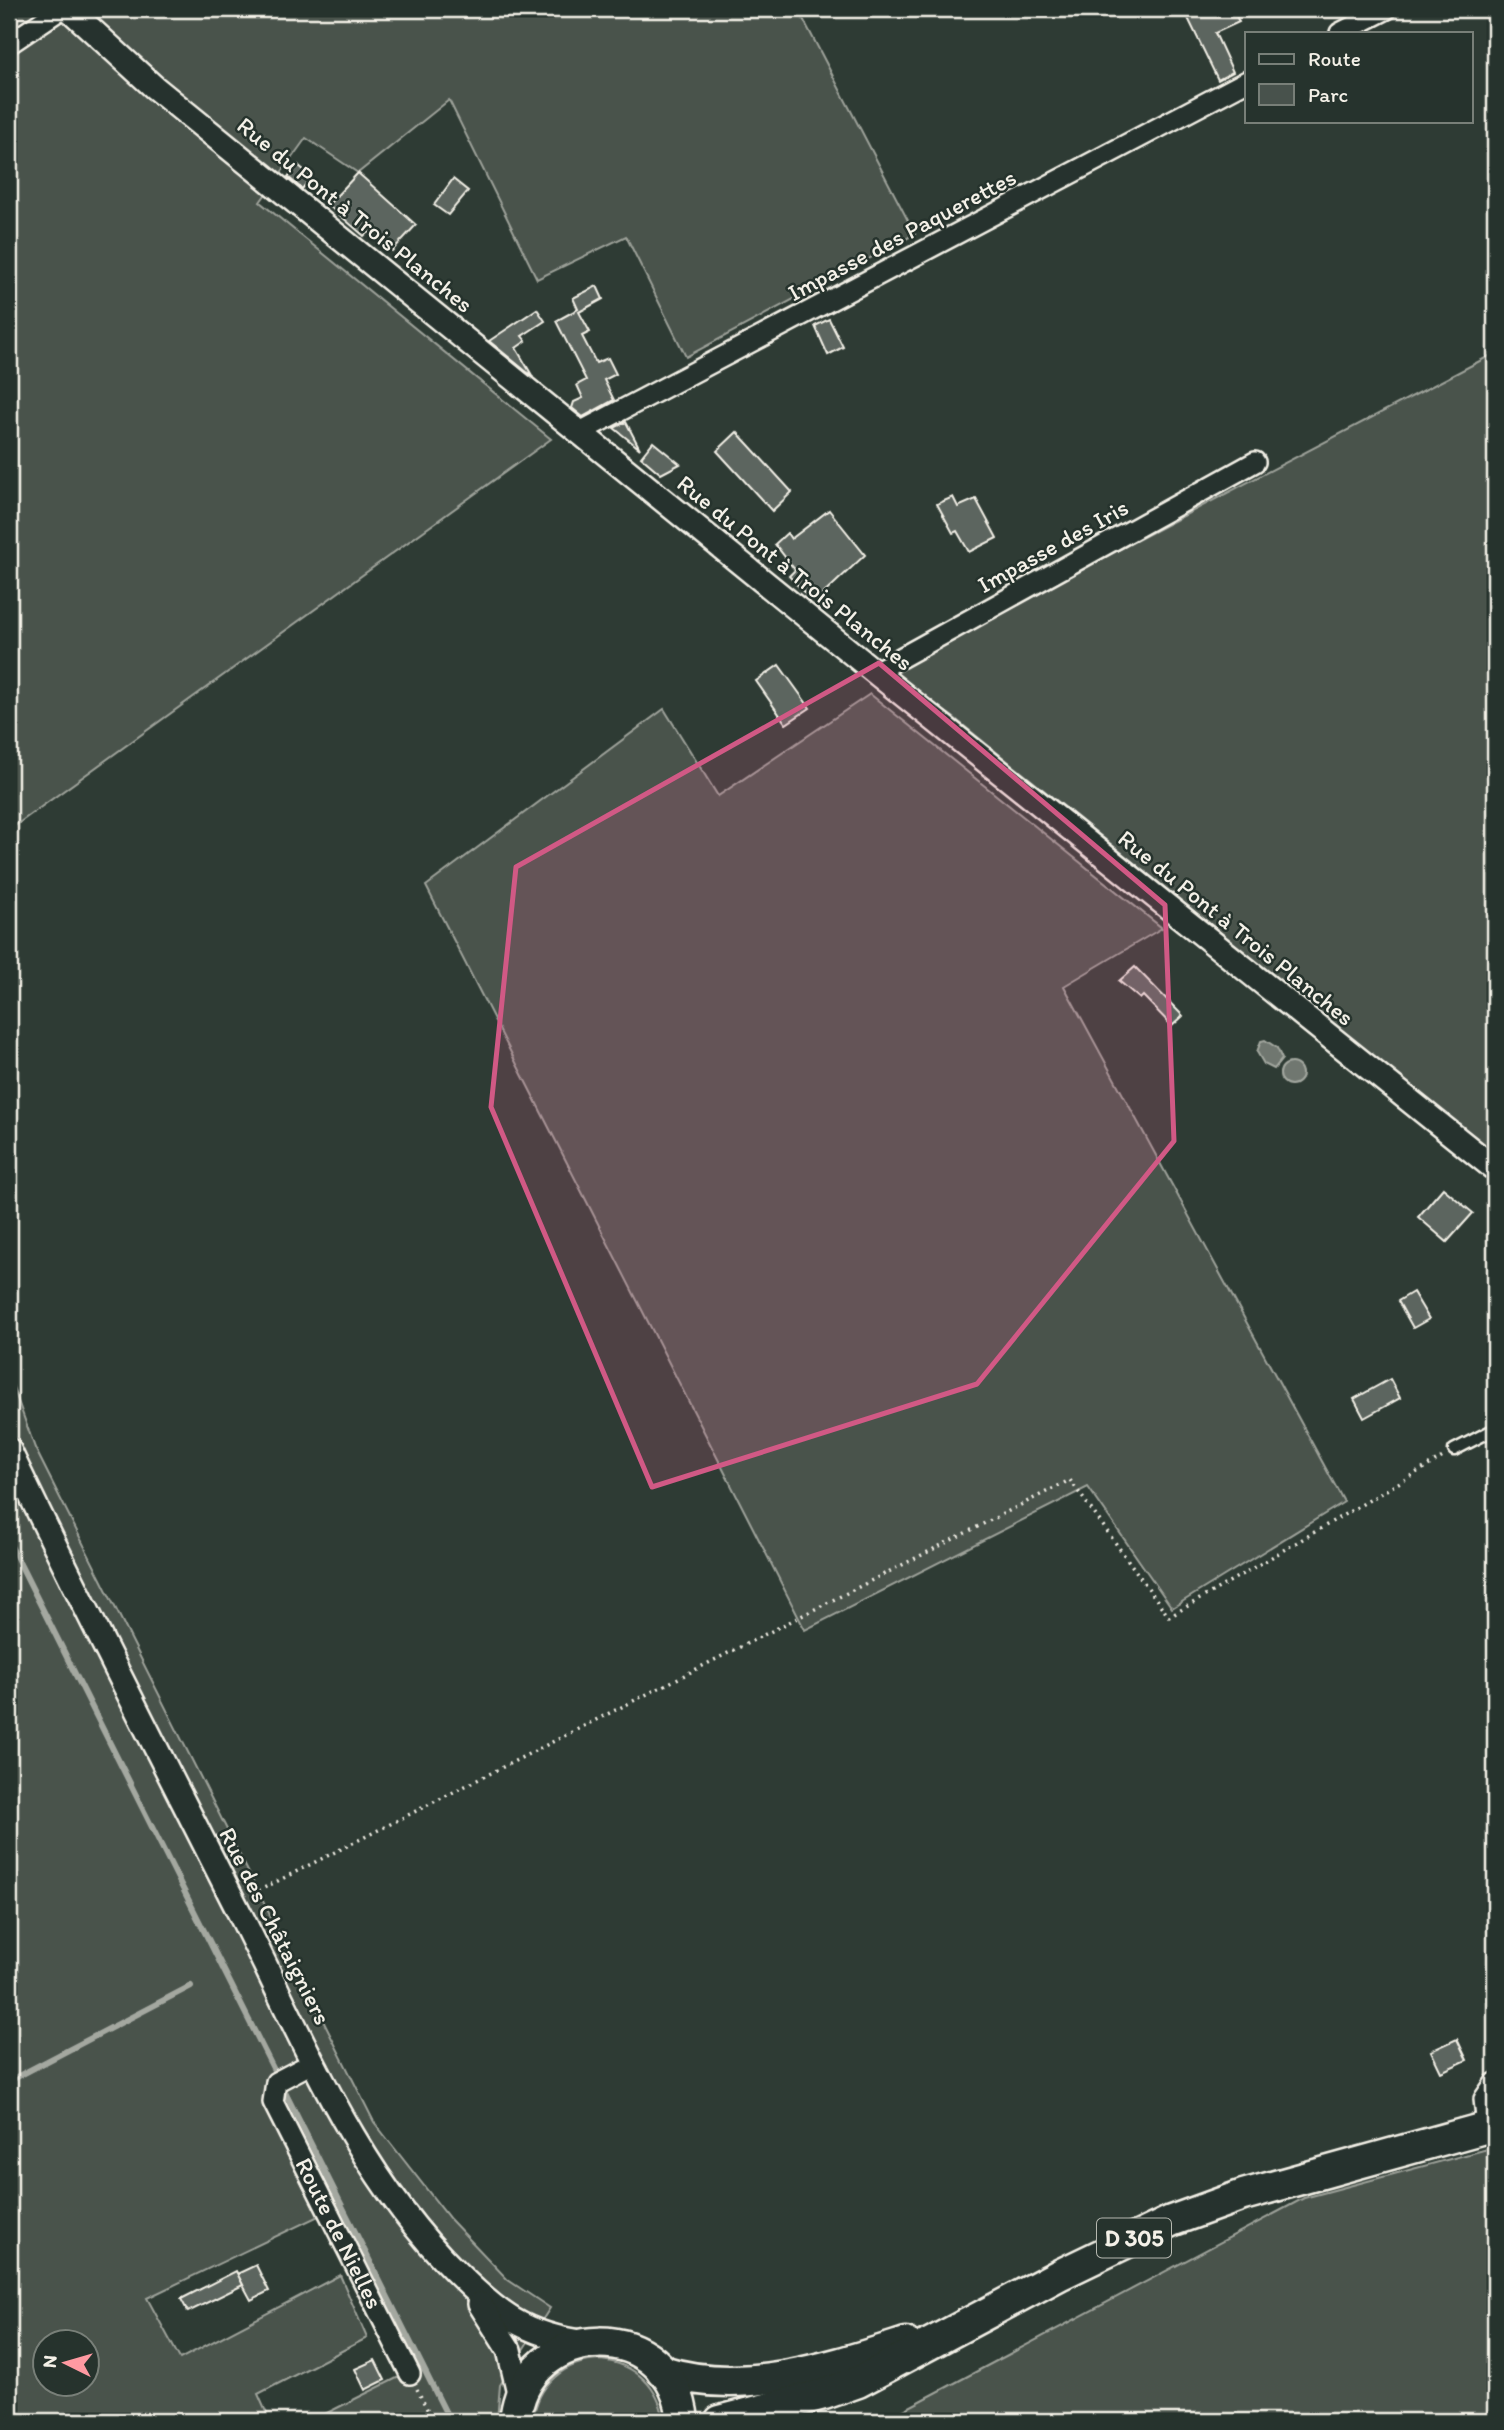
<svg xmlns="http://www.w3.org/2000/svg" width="1504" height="2430" font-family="Itim,sans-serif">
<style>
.green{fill:#48524c;stroke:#9ea29a;stroke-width:2;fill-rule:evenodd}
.water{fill:#6f7770;stroke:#a4a8a0;stroke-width:2}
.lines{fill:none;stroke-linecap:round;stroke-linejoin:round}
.stream{stroke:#a4a8a0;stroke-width:6}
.building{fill:#5c655e;stroke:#f4f1e8;stroke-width:2}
.service-casing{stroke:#f4f1e8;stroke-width:15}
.minor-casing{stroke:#f4f1e8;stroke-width:24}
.tertiary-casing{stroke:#f4f1e8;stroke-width:28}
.primary-casing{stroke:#f4f1e8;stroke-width:35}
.path{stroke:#f4f1e8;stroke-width:3.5;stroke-dasharray:2 5;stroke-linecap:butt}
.service{stroke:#26332d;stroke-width:10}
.minor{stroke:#26332d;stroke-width:19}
.tertiary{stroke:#26332d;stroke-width:23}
.primary{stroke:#26332d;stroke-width:30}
.marked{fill:#d15985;fill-opacity:0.2;stroke:#d15985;stroke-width:5;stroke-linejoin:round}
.labels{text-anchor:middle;stroke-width:5;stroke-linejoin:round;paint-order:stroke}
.shield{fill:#26332d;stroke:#b6b8b0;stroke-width:2}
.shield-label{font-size:23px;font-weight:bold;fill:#f4f1e8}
.street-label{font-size:24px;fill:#f4f1e8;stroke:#26332d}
</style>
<rect width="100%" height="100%" fill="#2e3b34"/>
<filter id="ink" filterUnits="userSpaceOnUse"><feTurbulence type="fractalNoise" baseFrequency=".0143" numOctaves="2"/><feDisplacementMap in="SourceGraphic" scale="14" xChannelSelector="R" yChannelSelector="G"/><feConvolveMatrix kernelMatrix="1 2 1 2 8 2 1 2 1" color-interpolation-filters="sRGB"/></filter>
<g filter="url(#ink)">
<g class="green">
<polygon points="23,9 798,9 915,234 686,357 626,236 537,279 449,100 358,173 306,138 260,202 551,439 9,830 9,20"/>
<polygon points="1495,353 1495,1154 953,717 887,671"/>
<polygon points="870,694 1162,928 1064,986 1344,1502 1172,1608 1088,1487 805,1630 426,886 664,709 718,796"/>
<path d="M9,1376L35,1448L374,2122L450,2219L508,2280L550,2308L500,2385L497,2421H311L415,2369L333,2209L147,2298L180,2359L340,2275L367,2338L258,2394L270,2421H9ZM46,2342H88V2384H46Z"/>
<polygon points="1495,2147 1495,2421 883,2421 1304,2198"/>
<path d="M601,2360C636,2364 659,2387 664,2421H533C537,2384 565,2361 601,2360Z"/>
</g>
<g class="water">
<polygon points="1265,1040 1277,1048 1282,1059 1274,1069 1264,1064 1257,1052 1261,1041"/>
<circle cx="1291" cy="1074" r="11"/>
</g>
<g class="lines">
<g class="stream">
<polyline points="9,1542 450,2421"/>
<polyline points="9,2081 191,1986"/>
</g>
</g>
<g class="building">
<polygon points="1201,9 1233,9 1239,22 1215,33 1233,72 1218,80 1187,16"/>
<polygon points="298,165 312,177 302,189 288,177"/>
<polygon points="358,173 416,225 392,251 368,232 364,236 328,205"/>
<polygon points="453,179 468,191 448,215 434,205"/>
<polygon points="597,286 603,299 579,312 590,332 582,336 596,363 608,358 616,374 604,380 614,400 583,417 572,408 574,402 583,398 577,385 586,380 556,321 578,309 573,298"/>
<polygon points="537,309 545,321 522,336 526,341 516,348 533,377 489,341"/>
<polygon points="829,319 843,347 828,355 815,326"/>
<polygon points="626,422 640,449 614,428"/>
<polygon points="737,432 792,492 772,511 717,451"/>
<polygon points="653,442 680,464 661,474 641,457"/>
<polygon points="953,497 958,507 976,499 997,538 969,552 957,531 953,533 937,504"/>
<polygon points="829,510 865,555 818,599 810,599 789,576 795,570 775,544 787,533 791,539"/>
<polygon points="779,665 810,708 786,724 756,681"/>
<polygon points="1135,967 1183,1016 1172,1026 1143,996 1140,999 1119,981"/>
<polygon points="1443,1188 1473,1213 1447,1242 1418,1217"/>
<polygon points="1413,1292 1429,1319 1413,1328 1398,1301"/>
<polygon points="1390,1379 1400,1398 1364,1418 1354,1399"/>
<polygon points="1457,2039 1467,2060 1441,2072 1431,2051"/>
<polygon points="256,2265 269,2291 251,2300 237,2274"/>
<polygon points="236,2271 243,2285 188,2312 181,2299"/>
<polygon points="375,2360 385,2380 365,2390 355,2369"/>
</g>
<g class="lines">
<defs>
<polyline id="service" points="1454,1450 1495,1429"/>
<g id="minor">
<polyline points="1340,33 1387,9"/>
<polyline points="9,44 61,9"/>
<polyline points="580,432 1247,81"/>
<polyline points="875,672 1255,462"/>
<path id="s1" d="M314,2062L276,2082L273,2102L410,2374"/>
<polyline points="1487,2127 1484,2099 1495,2083"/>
</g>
<g id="tertiary">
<polyline points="69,9 154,87 875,672 1495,1169"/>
<path d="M9,1450C83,1607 163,1761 241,1916C302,2037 357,2174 455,2271C498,2314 524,2335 586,2343"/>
<polyline points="480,2304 509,2350 520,2397"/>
</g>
<g id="primary">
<path d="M662,2371C742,2397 830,2367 906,2343"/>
<path d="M515,2421C525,2317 674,2316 683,2421"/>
<polyline points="720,2421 824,2394 858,2382 1059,2275 1171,2221 1243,2195 1495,2125"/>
</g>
</defs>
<use href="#service" class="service-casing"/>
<use href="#minor" class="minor-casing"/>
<use href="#tertiary" class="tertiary-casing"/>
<use href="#primary" class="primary-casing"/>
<g class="path">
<polyline points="252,1894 1070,1480 1169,1617 1443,1457"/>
<polyline points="417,2389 433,2421"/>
</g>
<use href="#service" class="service"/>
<use href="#minor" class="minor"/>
<use href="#tertiary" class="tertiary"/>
<use href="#primary" class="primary"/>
</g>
</g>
<path class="marked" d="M879,663L1165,905L1174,1141L977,1384L652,1487L491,1107L516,867Z"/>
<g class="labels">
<rect class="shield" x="1097" y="2218.5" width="74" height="39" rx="5"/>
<g class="shield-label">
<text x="1134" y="2246">D 305</text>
</g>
<g class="street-label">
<text transform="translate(355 215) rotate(39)" y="8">Rue du Pont à Trois Planches</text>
<text transform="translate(902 235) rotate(-28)" y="8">Impasse des Paquerettes</text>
<text transform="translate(1053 546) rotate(-29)" y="8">Impasse des Iris</text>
<text transform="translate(795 573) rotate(39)" y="8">Rue du Pont à Trois Planches</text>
<text transform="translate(1236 928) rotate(39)" y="8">Rue du Pont à Trois Planches</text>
<text transform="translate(275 1926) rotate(63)" y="8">Rue des Châtaigniers</text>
<text dy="8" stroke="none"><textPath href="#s1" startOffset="210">Route de Nielles</textPath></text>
</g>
</g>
<rect width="1504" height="2430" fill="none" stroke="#26332d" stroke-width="35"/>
<rect x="18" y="18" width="1469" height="2395" fill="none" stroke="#f4f1e8" stroke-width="2.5" filter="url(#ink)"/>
<rect x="1245" y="32" width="228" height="91" fill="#26332d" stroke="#787f78" stroke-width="2"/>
<rect x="1259" y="54" width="35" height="10" fill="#26332d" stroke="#787f78" stroke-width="2"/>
<text x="1308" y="66" font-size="21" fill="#f4f1e8">Route</text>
<rect x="1259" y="84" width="35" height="21" fill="#48524c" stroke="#787f78" stroke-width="2"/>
<text x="1308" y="102" font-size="21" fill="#f4f1e8">Parc</text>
<g transform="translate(66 2363) rotate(275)"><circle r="33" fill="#26332d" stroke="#787f78" stroke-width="2"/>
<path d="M0-5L12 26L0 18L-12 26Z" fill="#ff9aa2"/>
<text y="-10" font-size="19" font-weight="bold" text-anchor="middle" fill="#f4f1e8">N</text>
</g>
</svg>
